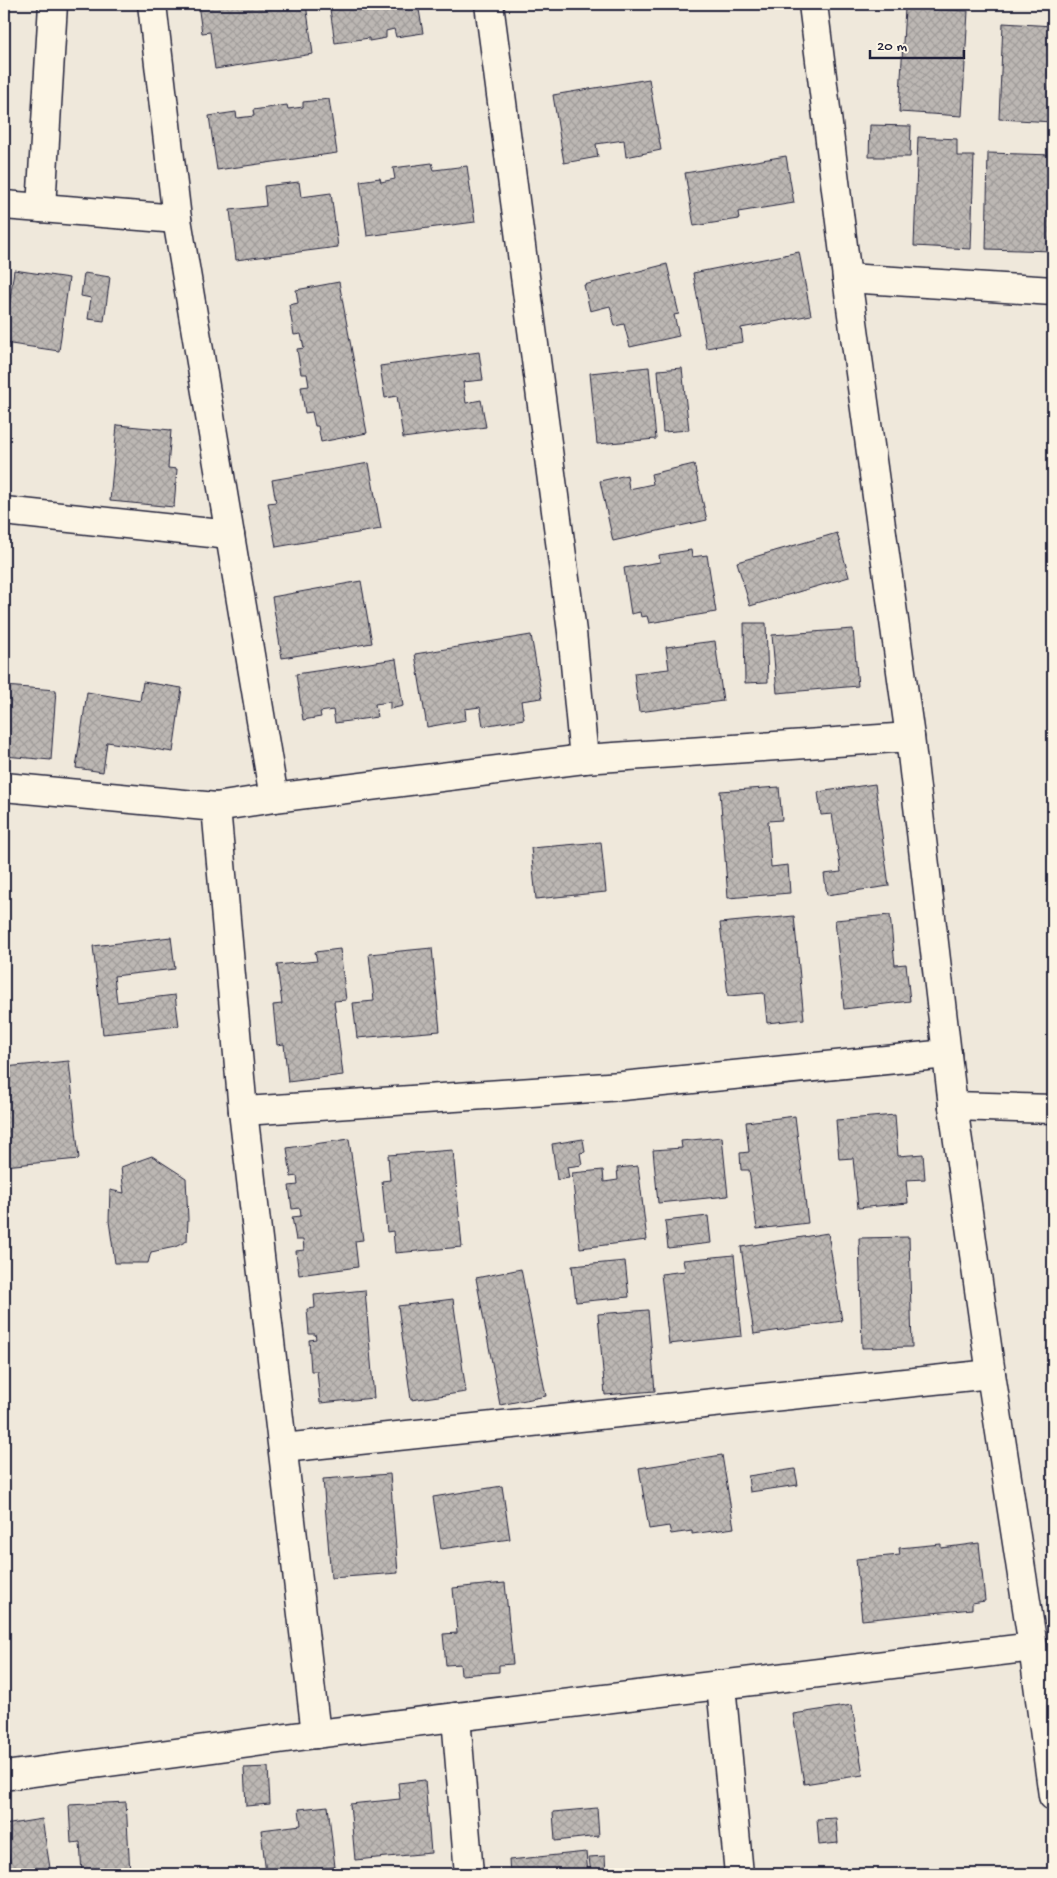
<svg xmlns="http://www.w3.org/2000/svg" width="1057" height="1878" font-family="'Gochi Hand',sans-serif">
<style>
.building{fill:url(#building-cross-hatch);stroke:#22223b}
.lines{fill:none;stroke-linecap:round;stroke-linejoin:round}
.street-casing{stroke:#22223b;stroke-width:31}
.street{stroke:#fcf5e5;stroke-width:28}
</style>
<defs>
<pattern id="building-cross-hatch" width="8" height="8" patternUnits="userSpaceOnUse" patternTransform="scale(1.25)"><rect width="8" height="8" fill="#bcb7b3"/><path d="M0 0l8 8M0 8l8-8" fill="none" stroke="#a19d9b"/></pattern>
</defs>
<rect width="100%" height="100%" fill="#efe8db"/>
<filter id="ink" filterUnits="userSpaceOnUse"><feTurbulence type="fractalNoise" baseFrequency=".02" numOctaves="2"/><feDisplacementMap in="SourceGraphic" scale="10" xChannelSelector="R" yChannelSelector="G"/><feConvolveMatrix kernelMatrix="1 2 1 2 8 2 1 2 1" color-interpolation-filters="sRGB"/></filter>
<g filter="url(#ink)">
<g class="building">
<polygon points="4,4 9,4 5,59 4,59"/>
<polygon points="198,4 306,4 313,54 215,69 210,32 202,33"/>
<polygon points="361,4 418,4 423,33 396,37 394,29 386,31 386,38 369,41 369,38 335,43 330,9"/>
<polygon points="905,8 968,11 962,116 899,112"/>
<polygon points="1003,23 1053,26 1053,122 999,119"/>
<polygon points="649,79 661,150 626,157 624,140 596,144 598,157 564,163 553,95"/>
<polygon points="329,99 337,153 217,170 209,116 236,112 237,118 254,116 253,110 287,105 288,109 303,107 303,102"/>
<polygon points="870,125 911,126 910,157 869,157"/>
<polygon points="918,137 957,139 957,156 974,156 971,249 914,246"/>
<polygon points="988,153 1053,155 1053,251 986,249"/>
<polygon points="786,156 794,203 738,212 739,219 694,226 685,173"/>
<polygon points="432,163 434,170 467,166 475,222 367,236 360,181 380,178 381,182 395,179 393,168"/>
<polygon points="299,182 301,197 331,193 338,247 236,260 230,210 266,206 264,186"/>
<polygon points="799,252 811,315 741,328 743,342 706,348 693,273"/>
<polygon points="667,264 679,314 674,315 679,336 630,347 624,324 615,326 610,306 590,311 584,285"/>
<polygon points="14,270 69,278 59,351 4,343"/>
<polygon points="84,273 110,277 104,321 88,319 91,298 81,296"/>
<polygon points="339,282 367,433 321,442 318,426 315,426 312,412 305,413 301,387 309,386 307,374 301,374 297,349 304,348 301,334 294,335 289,305 298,303 296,290"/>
<polygon points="479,352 483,380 463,382 466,403 481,400 486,427 403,438 397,396 385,398 380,366"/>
<polygon points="649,367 656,439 597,444 590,373"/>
<polygon points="682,368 689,430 663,432 658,370"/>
<polygon points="117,425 171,430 168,468 177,469 174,507 110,501"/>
<polygon points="369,463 381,529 276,547 268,503 276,502 272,480"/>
<polygon points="694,464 707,520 613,541 600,481 627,475 629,489 653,484 651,474"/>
<polygon points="837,533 849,577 750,606 737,562"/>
<polygon points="691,550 692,557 707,555 716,612 649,623 647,616 641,617 640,612 631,614 624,568 660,562 659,555"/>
<polygon points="361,581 372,643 282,658 272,597"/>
<polygon points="744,623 766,623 768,682 745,683"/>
<polygon points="853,629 858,686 777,693 772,635"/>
<polygon points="531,635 542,698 521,701 524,719 483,726 480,707 465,709 466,720 427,727 415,654"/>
<polygon points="715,641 723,701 639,712 634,673 669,669 666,647"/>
<polygon points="396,659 403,706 390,709 390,702 375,704 377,717 335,723 333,710 320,712 321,717 303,720 296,674"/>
<polygon points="143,682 182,688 173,752 107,742 103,772 76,768 87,692 140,701"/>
<polygon points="4,686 56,690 51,760 4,756"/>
<polygon points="875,784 889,886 827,895 824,874 841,872 832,814 821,815 818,792"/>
<polygon points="779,787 782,820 768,821 771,867 788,865 790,893 728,898 720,791"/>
<polygon points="601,842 606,892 536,899 531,848"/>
<polygon points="890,915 895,965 906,964 910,1001 844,1009 835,920"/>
<polygon points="794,916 804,1019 767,1023 764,993 728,996 720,923"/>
<polygon points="171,937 175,969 114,976 117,1002 175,995 179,1026 103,1034 93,946"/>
<polygon points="432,948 440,1031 357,1038 353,1003 374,1001 369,954"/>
<polygon points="340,949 346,1000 334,1001 343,1075 288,1082 284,1044 277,1045 273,1005 282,1004 277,965 317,961 315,952"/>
<polygon points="69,1061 79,1159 4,1166 4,1067"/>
<polygon points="895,1115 898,1156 923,1154 925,1179 906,1180 908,1203 858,1208 853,1158 839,1159 836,1120"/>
<polygon points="795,1116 808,1223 757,1229 749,1170 741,1170 740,1153 749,1152 746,1122"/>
<polygon points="722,1137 728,1196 658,1203 653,1150 682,1148 681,1141"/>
<polygon points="349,1139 363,1240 355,1241 358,1267 299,1275 296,1251 304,1250 303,1240 296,1240 292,1217 301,1216 300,1208 292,1209 289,1186 298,1185 297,1176 291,1177 287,1148"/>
<polygon points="583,1139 585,1152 580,1153 582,1165 567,1167 569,1178 557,1180 552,1144"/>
<polygon points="453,1150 462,1247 395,1253 393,1231 387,1232 382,1181 390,1180 388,1155"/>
<polygon points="152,1156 186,1178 188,1219 187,1241 175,1247 151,1252 148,1263 115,1263 109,1221 110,1190 124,1193 121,1167"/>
<polygon points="638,1166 647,1240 580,1248 572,1173 603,1170 604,1182 618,1180 617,1168"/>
<polygon points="708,1216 711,1243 668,1248 665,1221"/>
<polygon points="828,1233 842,1321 754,1334 741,1247"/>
<polygon points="909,1237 912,1347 862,1348 859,1238"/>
<polygon points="734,1255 742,1336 669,1344 661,1274 685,1271 683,1260"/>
<polygon points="625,1261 629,1297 576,1302 572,1266"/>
<polygon points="521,1269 546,1396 500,1405 476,1278"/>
<polygon points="365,1290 374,1398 320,1403 317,1371 311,1371 309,1340 316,1339 315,1334 309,1334 307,1309 315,1308 314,1295"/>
<polygon points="453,1299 466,1392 411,1400 398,1306"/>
<polygon points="648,1310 655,1391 605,1395 598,1314"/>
<polygon points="722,1455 734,1528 692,1534 692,1531 671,1534 669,1526 649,1529 639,1468"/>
<polygon points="795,1469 798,1485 750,1492 748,1476"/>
<polygon points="390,1474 398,1573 331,1578 323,1479"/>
<polygon points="502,1486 510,1539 441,1549 433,1497"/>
<polygon points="979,1543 985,1601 972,1603 972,1609 862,1620 856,1559 900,1555 899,1548 941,1544 941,1548"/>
<polygon points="505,1583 513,1664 499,1665 499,1672 461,1675 460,1664 446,1665 443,1634 457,1633 453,1588"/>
<polygon points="852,1705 863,1775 804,1784 793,1714"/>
<polygon points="268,1767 270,1804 246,1806 244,1768"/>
<polygon points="425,1780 431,1853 355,1860 350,1804 400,1799 398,1783"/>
<polygon points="126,1802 130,1874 82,1874 80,1842 71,1843 69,1805"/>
<polygon points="328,1806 335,1867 266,1874 261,1830 301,1825 299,1809"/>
<polygon points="597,1808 599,1836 555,1841 553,1812"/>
<polygon points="836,1818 838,1843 819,1845 817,1819"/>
<polygon points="42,1819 51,1874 8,1874 7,1863 10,1862 6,1839 4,1839 4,1825"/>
<polygon points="586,1852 588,1874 510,1874 509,1860"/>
<polygon points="605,1856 606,1873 591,1874 589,1857"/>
</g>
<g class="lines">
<defs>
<g id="street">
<polyline points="489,4 572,632 584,759"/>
<polyline points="4,205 177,219"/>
<polyline points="41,208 53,4"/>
<polyline points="847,278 1053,291"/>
<polyline points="4,511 230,535"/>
<polyline points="4,787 216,807 274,798 177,219 152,4"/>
<polyline points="274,798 584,759 910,737"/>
<polyline points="216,807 243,1111 316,1734"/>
<polyline points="953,1106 1053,1109"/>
<polyline points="243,1111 622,1086 947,1054"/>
<polyline points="283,1448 991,1374"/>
<polyline points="1033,1647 1053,1796"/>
<polyline points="721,1685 739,1874"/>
<polyline points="456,1717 469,1874"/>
<polyline points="4,1776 316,1734 1033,1647 991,1374 953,1106 910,737 847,278 813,4"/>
</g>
</defs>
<use href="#street" class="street-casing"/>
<use href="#street" class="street"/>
</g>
</g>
<rect width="1057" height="1878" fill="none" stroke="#fcf5e5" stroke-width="20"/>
<rect x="10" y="10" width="1037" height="1858" fill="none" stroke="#22223b" stroke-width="2" filter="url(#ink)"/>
<path d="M870 50v8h94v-8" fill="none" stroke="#22223b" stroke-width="2.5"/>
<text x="877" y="50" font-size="15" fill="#22223b" stroke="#fcf5e5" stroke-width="4" paint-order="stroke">20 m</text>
</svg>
